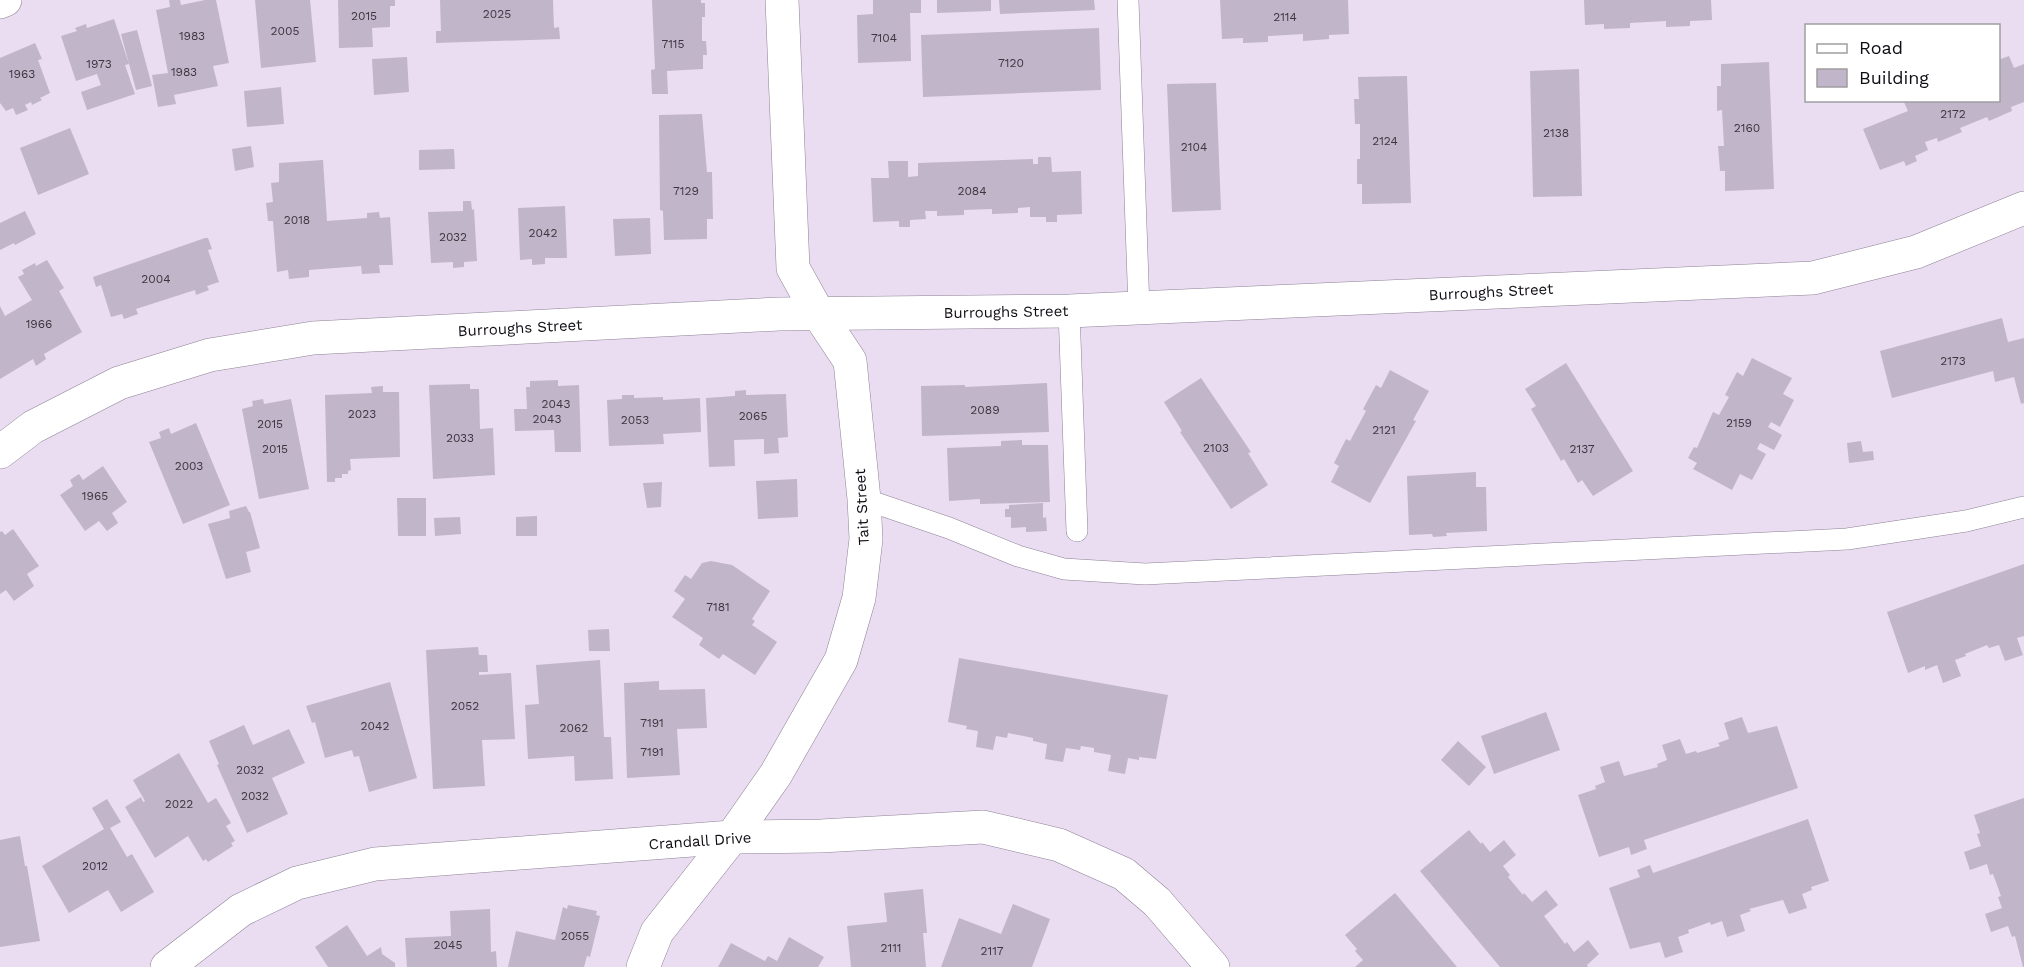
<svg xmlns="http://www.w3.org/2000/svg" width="2024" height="967" font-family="'Work Sans',sans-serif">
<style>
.building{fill:#c1b5c9}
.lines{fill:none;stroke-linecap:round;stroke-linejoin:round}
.service-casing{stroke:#8e8295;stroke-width:22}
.minor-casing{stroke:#8e8295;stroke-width:34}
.tertiary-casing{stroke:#8e8295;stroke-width:34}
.service{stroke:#fff;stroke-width:21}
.minor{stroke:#fff;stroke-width:33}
.tertiary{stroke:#fff;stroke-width:33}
.labels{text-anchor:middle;stroke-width:4.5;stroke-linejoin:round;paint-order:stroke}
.number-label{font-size:12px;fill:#3c3640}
.street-label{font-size:15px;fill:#100c13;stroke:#fff}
</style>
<rect width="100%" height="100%" fill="#eaddf2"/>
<g class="building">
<polygon points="169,0 180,0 181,5 205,0 216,0 229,63 213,66 218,86 174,95 176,104 158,107 152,75 168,73 156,10 170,7"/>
<polygon points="255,0 310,0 316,62 261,68"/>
<polygon points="338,0 395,0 395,6 390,6 390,27 372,28 373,47 339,48"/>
<polygon points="440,0 553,0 554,28 559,27 560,39 436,43 436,31 441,31"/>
<polygon points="652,0 701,0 701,3 705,3 705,17 702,17 702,41 706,41 707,55 703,55 703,69 667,71 668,94 652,94 651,70 655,69"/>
<polygon points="873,0 921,0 921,13 910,13 911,61 858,63 857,15 873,14"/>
<polygon points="937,0 991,0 991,11 937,13"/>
<polygon points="999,0 1094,0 1095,10 1000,14"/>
<polygon points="1220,0 1348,0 1349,34 1329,35 1329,39 1303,41 1303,34 1268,36 1268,42 1243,43 1243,38 1222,39"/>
<polygon points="1584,0 1711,0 1712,20 1690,21 1690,26 1666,27 1666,21 1630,23 1630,28 1604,29 1604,24 1585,25"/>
<polygon points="114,19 129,64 125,65 135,94 87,110 81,92 101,85 97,74 76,81 61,36 77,31 75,28 86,24 87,28"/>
<polygon points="1099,28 1101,90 923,97 921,35"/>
<polygon points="137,30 152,86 136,90 121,34"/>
<polygon points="35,43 42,59 38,60 50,93 40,98 42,100 32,105 31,102 25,105 28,110 16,115 13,108 6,111 0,103 0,58"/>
<polygon points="2009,56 2014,68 2024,64 2024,102 2011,107 2012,111 1989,121 1987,117 1960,128 1962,132 1938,142 1937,138 1925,142 1928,150 1915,156 1917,161 1906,166 1904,161 1880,170 1863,129 1908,111 1903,100 1998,100 1998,60"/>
<polygon points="407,57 409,92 374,95 372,59"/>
<polygon points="1769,62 1774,189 1725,191 1725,171 1720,171 1718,146 1724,146 1722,110 1717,111 1717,86 1721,86 1721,64"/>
<polygon points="1579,69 1582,196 1533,197 1530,71"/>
<polygon points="1407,76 1411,203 1362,204 1362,184 1357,184 1357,159 1360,159 1360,124 1355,124 1354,99 1359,99 1358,77"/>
<polygon points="1216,83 1221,210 1172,212 1167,84"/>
<polygon points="281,87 284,124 247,127 244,91"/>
<polygon points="702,114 707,172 712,172 713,219 707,219 707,239 664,240 663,211 660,210 659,115"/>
<polygon points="70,128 89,174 38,195 20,148"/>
<polygon points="251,146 254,167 235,171 232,149"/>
<polygon points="454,149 455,169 419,170 419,150"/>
<polygon points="1038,157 1051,157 1052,172 1081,171 1082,214 1057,215 1057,222 1046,222 1046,217 1030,217 1030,207 1018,208 1018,213 992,214 992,209 964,210 964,215 937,216 937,211 925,211 926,219 910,220 910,227 899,227 899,221 873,222 871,178 889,178 888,161 908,161 908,177 918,176 918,163 1033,159 1033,164 1038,164"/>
<polygon points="323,160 327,221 367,218 367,213 379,212 380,218 390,217 393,265 379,265 380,273 362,274 361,266 309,270 309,277 289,279 288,270 277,272 273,221 268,221 266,203 273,202 271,183 279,182 279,163"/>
<polygon points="463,201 471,201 472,210 474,209 477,261 464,262 464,267 453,268 453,262 431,263 428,212 463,211"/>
<polygon points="565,206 567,258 545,258 545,264 532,265 532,259 520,260 518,208"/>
<polygon points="25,211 36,234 15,245 14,243 0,250 0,223"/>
<polygon points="650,218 651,254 615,256 613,219"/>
<polygon points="205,238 208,238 212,249 208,250 219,282 207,286 209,290 196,295 195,290 136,309 138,314 124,319 122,314 111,317 101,285 96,287 93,277"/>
<polygon points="47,260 64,288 59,291 82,332 44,354 46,359 36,366 33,359 0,379 0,306 5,316 32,300 18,277 24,274 22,270 35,263 36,266"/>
<polygon points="2002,318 2008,342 2024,338 2024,403 2021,404 2014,377 1995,382 1993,371 1892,398 1880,351"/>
<polygon points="1752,358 1792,378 1783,394 1794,400 1780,427 1771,422 1768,427 1782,435 1774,450 1760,443 1757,449 1766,454 1752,480 1740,474 1732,490 1693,469 1697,463 1688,458 1694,447 1697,448 1713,412 1719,415 1729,397 1725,395 1737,372 1743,376"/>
<polygon points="1566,363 1633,471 1593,496 1582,480 1578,483 1564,459 1561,461 1531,409 1536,406 1525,389"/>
<polygon points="1390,370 1429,391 1413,420 1416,421 1370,503 1331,482 1339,466 1334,463 1346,439 1350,441 1366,411 1363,409 1376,385 1381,388"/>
<polygon points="1201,378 1251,452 1248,453 1268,485 1231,509 1180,432 1182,431 1164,402"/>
<polygon points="558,380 558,386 579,385 581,452 555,452 554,430 515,431 514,409 527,409 526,387 530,387 530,381"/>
<polygon points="1047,383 1049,432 922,436 921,386 965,385 965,387"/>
<polygon points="470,384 470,389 479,389 480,429 493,428 495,475 433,479 429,385"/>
<polygon points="383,386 383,392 399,392 400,457 350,459 351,470 348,471 348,474 342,474 342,478 335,478 335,482 327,482 325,395 372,393 371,387"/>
<polygon points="746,390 746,395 786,394 788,437 778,438 779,453 764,454 764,439 734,440 735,466 709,467 706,398 735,396 735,391"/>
<polygon points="622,395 634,395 634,398 663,397 663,400 700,398 701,432 663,434 664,444 609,446 607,400 622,399"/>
<polygon points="263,399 264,404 291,399 309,489 259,499 242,409 253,406 252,401"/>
<polygon points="196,423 230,505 183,524 149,442 161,438 159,432 169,428 171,434"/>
<polygon points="1022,440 1022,445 1048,445 1050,502 980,504 980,499 949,501 947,448 1001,446 1001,441"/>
<polygon points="1861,441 1863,452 1873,451 1874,460 1849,463 1847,443"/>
<polygon points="103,466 127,502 112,513 118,523 107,531 99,521 85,531 60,495 73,486 70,480 79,474 83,480"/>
<polygon points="1476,472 1476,487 1486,487 1487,531 1446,533 1447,536 1433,537 1432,534 1409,535 1407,476"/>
<polygon points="797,479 798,517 758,519 756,481"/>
<polygon points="662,482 661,507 647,508 643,483"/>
<polygon points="397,498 426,498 426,536 398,536"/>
<polygon points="1043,503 1043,518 1046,517 1047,531 1026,532 1026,527 1011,528 1011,517 1005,517 1005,509 1009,509 1009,505"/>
<polygon points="246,506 249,512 250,512 260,548 246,552 251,572 226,579 208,524 230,518 229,511"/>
<polygon points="537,516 537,536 516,536 516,517"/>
<polygon points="460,517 461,534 435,536 434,518"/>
<polygon points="13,529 39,566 27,574 34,586 14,601 6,590 0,594 0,532 2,531 5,535"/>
<polygon points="711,561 732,565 770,591 752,619 755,621 752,625 777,642 755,675 723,654 719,659 699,645 703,638 672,617 685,599 674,591 685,575 691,579 702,563"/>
<polygon points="2024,564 2024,636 2017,638 2023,655 2005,661 1999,645 1989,648 1987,645 1965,654 1966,656 1955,660 1961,676 1943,683 1937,665 1925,670 1925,666 1908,673 1887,612"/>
<polygon points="609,629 610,651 589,651 588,630"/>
<polygon points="478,647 479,655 487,655 488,672 479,672 479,675 511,673 515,739 482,740 485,786 433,789 426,650"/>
<polygon points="959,658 1168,695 1156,759 1139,757 1139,760 1128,758 1125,774 1108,771 1111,755 1094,752 1094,748 1081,746 1080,750 1066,748 1063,762 1045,759 1047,744 1033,741 1033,738 1008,733 1007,738 996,736 993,750 976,747 978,731 966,729 967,726 948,722"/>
<polygon points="600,660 604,737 611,737 613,779 575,781 574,756 528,759 525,705 539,704 536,665"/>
<polygon points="659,681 659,690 705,689 707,728 677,729 680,775 627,778 624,683"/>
<polygon points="390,682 417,778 369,792 359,756 354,757 352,750 325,758 315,722 312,723 306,706"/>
<polygon points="1546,712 1560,750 1494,774 1481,736"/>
<polygon points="1742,717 1748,733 1777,726 1798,788 1644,840 1647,849 1631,855 1629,847 1599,857 1578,795 1596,789 1595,786 1605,782 1600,767 1619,761 1624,776 1658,767 1657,764 1667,760 1662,745 1680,739 1686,754 1696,751 1697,753 1720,746 1718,743 1729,739 1724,723"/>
<polygon points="244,725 253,745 289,729 305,763 272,778 288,814 247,833 217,765 219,764 209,741"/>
<polygon points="1458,741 1486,767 1469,786 1441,760"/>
<polygon points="179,753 208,803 216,798 231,823 226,826 235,841 231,843 233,846 208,862 206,859 203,861 188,836 155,858 125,807 141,797 143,802 145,801 133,780"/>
<polygon points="2024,798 2024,967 2023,967 2015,936 2012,937 2008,926 1991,932 1985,914 2002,908 1998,897 2001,896 1993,874 1990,875 1987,864 1970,870 1964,852 1981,846 1977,834 1980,833 1974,815"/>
<polygon points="107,799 121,822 110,828 127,857 132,854 154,892 121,912 108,890 69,913 42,866 104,829 92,808"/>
<polygon points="1808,819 1829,881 1811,887 1812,890 1802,894 1807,908 1789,914 1783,900 1749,909 1751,911 1740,915 1745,931 1727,937 1722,921 1711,925 1710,922 1688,930 1689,933 1678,937 1683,952 1665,958 1660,942 1630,949 1609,888 1640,877 1637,870 1650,865 1653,873"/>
<polygon points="1469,830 1481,844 1482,842 1490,852 1504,840 1516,855 1503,866 1510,875 1508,877 1523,895 1524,893 1532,902 1546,890 1558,905 1544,916 1565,944 1567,942 1574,952 1588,940 1599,954 1587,965 1588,967 1500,967 1420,871"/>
<polygon points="20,836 25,866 27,866 40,941 0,947 0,840"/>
<polygon points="923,889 927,933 923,933 926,967 851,967 847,926 887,922 884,893"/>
<polygon points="1395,893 1457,967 1355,967 1363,960 1355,951 1357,949 1345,935"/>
<polygon points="1013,904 1050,919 1032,967 941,967 959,918 1001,934"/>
<polygon points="568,905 597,911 596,915 600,916 590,957 587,956 584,967 508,967 516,931 555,940 563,907 567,909"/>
<polygon points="490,909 491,952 496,951 497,967 407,967 405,938 451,936 450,911"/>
<polygon points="347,925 367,956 381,947 382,954 395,963 395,967 328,967 315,947"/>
<polygon points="789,937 824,957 818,967 718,967 731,943 765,961 768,956 777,961"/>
</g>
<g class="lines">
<defs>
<g id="service">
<polyline points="1128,0 1139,309"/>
<polyline points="1069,311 1077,531"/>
<polyline points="864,499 949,528 1018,556 1064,569 1145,574 1847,539 1966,521 2024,507"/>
</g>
<g id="minor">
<polyline points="0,2 5,0"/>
<polyline points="0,452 33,427 119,383 210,355 313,338 779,314 1069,311 1813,278 1916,252 2024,208"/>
<polyline points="167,967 241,910 297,883 375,864 732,837"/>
<polyline points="643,967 657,932 732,837"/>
</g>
<g id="tertiary">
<polyline points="732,837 776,774 841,660 859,598 866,539 864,499 850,361 818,313 793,268 782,0"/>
<polyline points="732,837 821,836 983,827 1059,845 1124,874 1157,902 1213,967"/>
</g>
</defs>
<use href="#service" class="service-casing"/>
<use href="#minor" class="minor-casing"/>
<use href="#tertiary" class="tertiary-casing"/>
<use href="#service" class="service"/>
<use href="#minor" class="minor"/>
<use href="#tertiary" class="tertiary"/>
</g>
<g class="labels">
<g class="number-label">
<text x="497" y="18">2025</text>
<text x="364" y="20">2015</text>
<text x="1285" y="21">2114</text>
<text x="285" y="35">2005</text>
<text x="192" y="40">1983</text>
<text x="884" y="42">7104</text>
<text x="673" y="48">7115</text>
<text x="1011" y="67">7120</text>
<text x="99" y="68">1973</text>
<text x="184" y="76">1983</text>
<text x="22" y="78">1963</text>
<text x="1953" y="118">2172</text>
<text x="1747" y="132">2160</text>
<text x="1556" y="137">2138</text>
<text x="1385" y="145">2124</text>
<text x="1194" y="151">2104</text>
<text x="686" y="195">7129</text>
<text x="972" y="195">2084</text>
<text x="297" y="224">2018</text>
<text x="543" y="237">2042</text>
<text x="453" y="241">2032</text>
<text x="156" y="283">2004</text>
<text x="39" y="328">1966</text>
<text x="1953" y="365">2173</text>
<text x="556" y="408">2043</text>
<text x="985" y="414">2089</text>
<text x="362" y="418">2023</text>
<text x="753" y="420">2065</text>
<text x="547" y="423">2043</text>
<text x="635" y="424">2053</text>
<text x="1739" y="427">2159</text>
<text x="270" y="428">2015</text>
<text x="1384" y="434">2121</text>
<text x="460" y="442">2033</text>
<text x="1216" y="452">2103</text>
<text x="275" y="453">2015</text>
<text x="1582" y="453">2137</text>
<text x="189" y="470">2003</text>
<text x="95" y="500">1965</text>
<text x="718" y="611">7181</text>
<text x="465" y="710">2052</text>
<text x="652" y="727">7191</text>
<text x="375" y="730">2042</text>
<text x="574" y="732">2062</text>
<text x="652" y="756">7191</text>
<text x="250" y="774">2032</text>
<text x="255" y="800">2032</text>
<text x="179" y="808">2022</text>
<text x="95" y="870">2012</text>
<text x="575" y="940">2055</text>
<text x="448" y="949">2045</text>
<text x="891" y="952">2111</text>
<text x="992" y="955">2117</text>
</g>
<g class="street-label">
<text transform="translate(1491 292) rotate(-3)" y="5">Burroughs Street</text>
<text transform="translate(1006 312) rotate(-1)" y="5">Burroughs Street</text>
<text transform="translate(520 328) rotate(-3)" y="5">Burroughs Street</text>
<text transform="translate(862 507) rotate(-93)" y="5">Tait Street</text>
<text transform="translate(700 841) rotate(-4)" y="5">Crandall Drive</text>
</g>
</g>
<rect x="1805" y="24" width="195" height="78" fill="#ffffff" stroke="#9f9ea1" stroke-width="1.5"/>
<rect x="1817" y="44" width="30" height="9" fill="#ffffff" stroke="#9f9ea1" stroke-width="1.5"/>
<text x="1859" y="54" font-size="18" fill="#100c13">Road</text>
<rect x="1817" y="69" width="30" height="18" fill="#c1b5c9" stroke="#9f9ea1" stroke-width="1.5"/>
<text x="1859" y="84" font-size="18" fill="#100c13">Building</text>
</svg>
